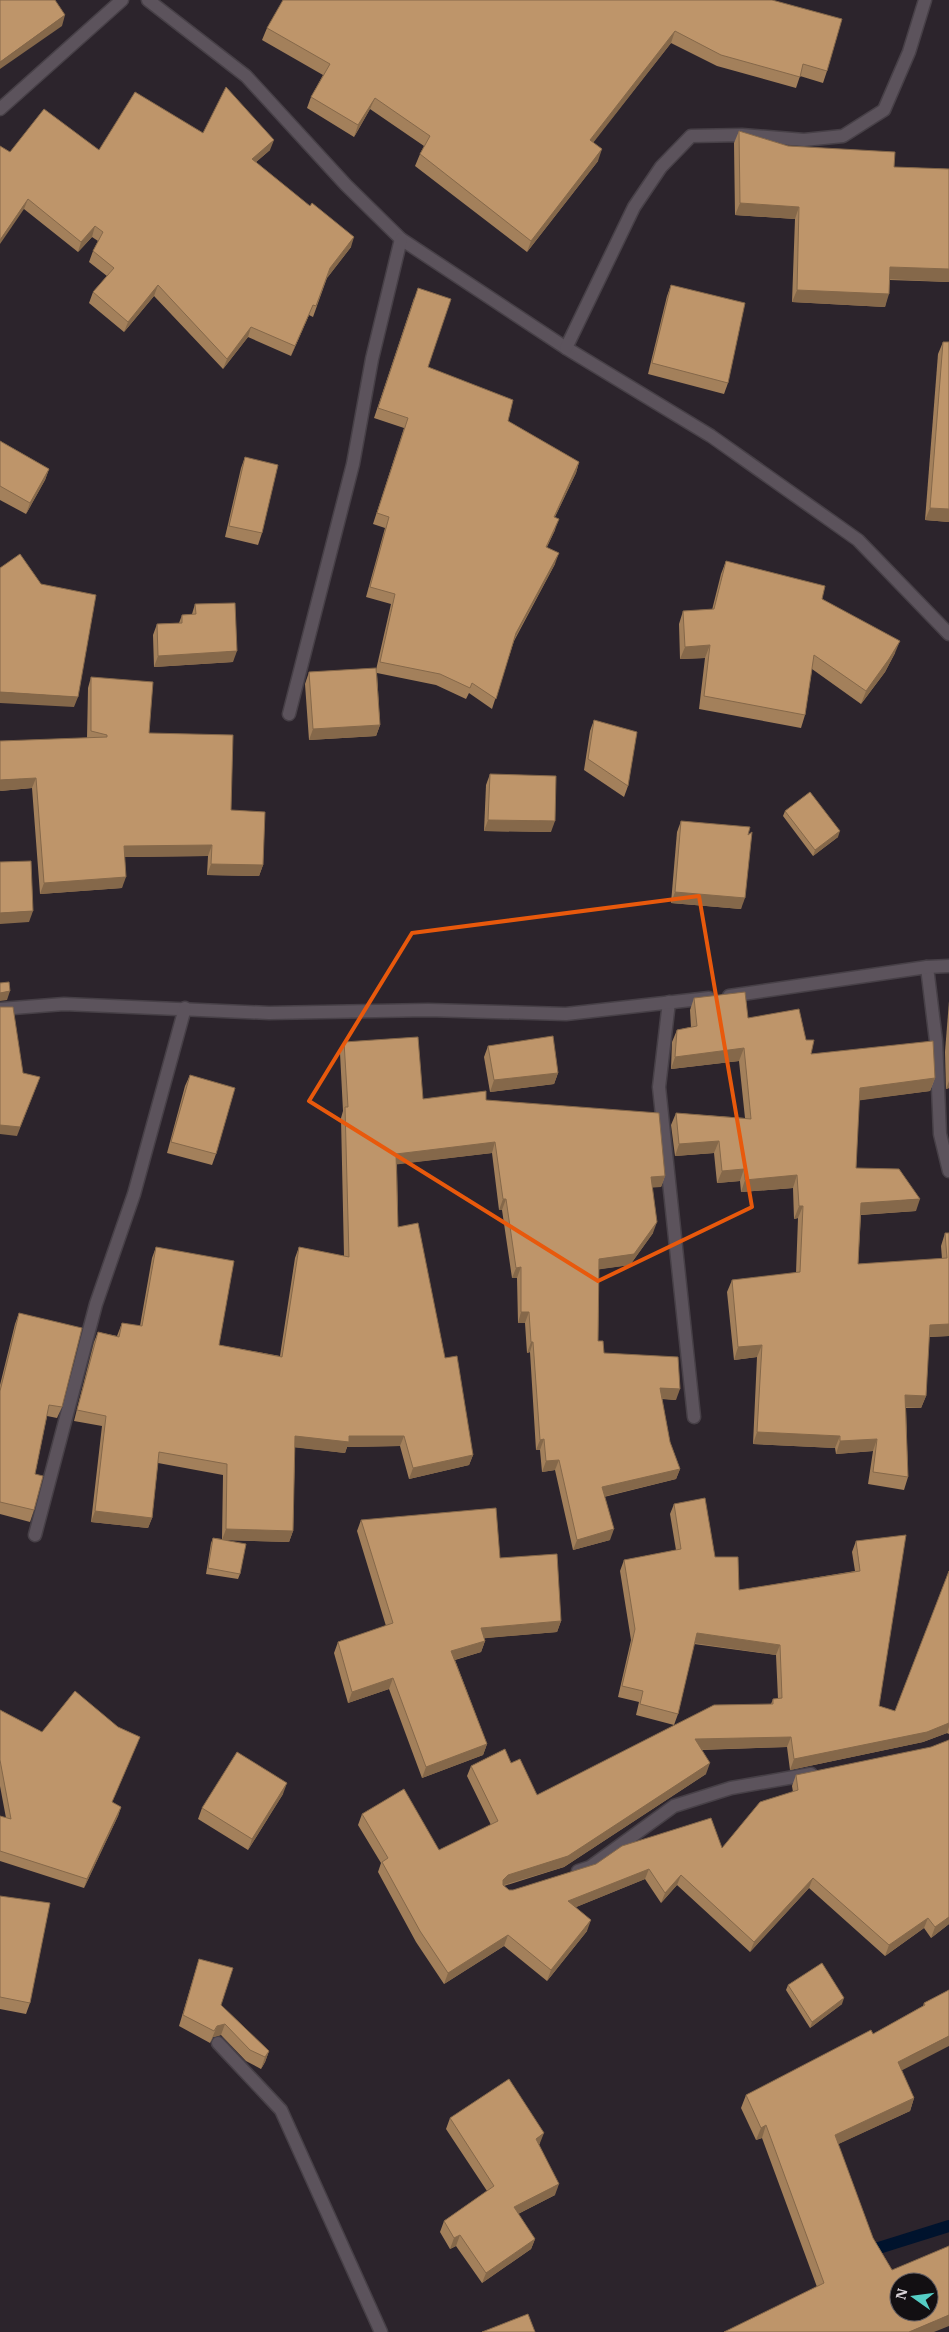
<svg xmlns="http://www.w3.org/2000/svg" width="949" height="2332" font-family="'IBM Plex Serif',serif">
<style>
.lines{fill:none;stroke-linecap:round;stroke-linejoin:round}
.stream{stroke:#00132d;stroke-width:12}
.minor-casing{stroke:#474047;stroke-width:15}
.minor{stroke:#5c535c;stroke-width:12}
.wall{fill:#a3805b}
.shaded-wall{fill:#85684a}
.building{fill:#be956a;stroke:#85684a;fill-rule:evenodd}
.marked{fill:none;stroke:#e8590c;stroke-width:4;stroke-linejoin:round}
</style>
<rect width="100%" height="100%" fill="#2c242c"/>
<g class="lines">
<polyline class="stream" points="869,2251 949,2226"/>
<defs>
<g id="minor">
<polyline points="148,0 246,76 346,185 401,239 566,348 711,436 858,540 949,634"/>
<polyline points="0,109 122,0"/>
<polyline points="566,348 634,207 661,167 691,136 742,135 804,140 843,136 884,110 909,52 925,0"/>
<polyline points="289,714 353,464 372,359 401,239"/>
<polyline points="927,967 936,1041 940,1134 949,1171"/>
<polyline points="729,996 927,967 949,966"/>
<polyline points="669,1002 659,1087 694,1417"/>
<polyline points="0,1009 64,1004 269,1013 428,1010 566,1014 709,998"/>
<polyline points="35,1535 96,1304 134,1194 185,1008"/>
<polyline points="578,1871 590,1867 674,1806 731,1788 811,1774"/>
<polyline points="218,2043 281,2110 381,2332"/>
</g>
</defs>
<use href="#minor" class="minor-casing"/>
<use href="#minor" class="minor"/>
</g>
<g class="wall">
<polygon points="772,0 827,71 823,83 800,76 796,88 717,66 671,43 593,142 598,161 527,252 415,166 420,154 424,146 370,109 354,137 307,108 311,97 323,75 262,40 267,28"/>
<polygon points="739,131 788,146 894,167 949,169 949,282 890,280 885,307 792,302 795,219 735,215 734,143"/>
<polygon points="203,133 270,150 256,162 351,247 327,278 313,317 309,315 291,356 248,337 223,369 154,296 124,332 89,303 93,292 107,276 89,262 93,251 98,241 92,237 78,252 24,209 10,152 99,150"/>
<polygon points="671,285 728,383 724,394 648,374 667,296"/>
<polygon points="414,298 428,367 508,421 579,462 576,473 555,517 555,530 547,547 555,564 514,641 492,709 469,693 466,699 436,685 377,673 380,725 376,736 309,740 305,684 309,672 376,670 391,604 366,597 385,528 373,524 404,428 374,418"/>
<polygon points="943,342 949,522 925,520 938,354"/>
<polygon points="0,441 49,469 45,480 26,514 0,500"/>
<polygon points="245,457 262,533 258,545 225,537 241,468"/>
<polygon points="726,561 822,599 895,653 885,672 861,704 812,669 805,715 801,728 699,709 705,658 680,659 679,624 683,611 712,610 721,574"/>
<polygon points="195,604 233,662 154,667 153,635 157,624 179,623 182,615 192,614"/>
<polygon points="91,677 149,733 231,810 263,865 259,876 207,875 208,856 124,857 122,888 40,894 32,788 0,791 87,738 88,688"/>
<polygon points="594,720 628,786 624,797 584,770 590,731"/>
<polygon points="490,774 551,832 484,831 486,785"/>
<polygon points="785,811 838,837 813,856 783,816"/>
<polygon points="681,821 748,835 741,909 671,903 677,832"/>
<polygon points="694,998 806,1040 811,1054 935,1078 930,1091 859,1100 856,1168 916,1211 861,1215 858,1264 942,1259 941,1246 945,1233 949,1233 949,1336 929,1337 926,1396 921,1408 906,1408 908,1477 904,1490 868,1484 873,1451 836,1454 835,1448 753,1444 757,1357 734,1360 727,1292 732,1280 796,1273 798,1218 794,1219 793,1188 741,1192 740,1181 717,1183 714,1153 675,1156 671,1125 676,1113 745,1118 739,1061 671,1069 672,1042 677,1030 691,1027 690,1010"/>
<polygon points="949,1001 949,1088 946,1089 945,1052"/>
<polygon points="344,1042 423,1099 486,1100 665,1176 661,1187 652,1187 653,1233 630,1265 599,1269 598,1341 604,1353 676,1400 662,1399 670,1442 680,1469 676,1479 604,1497 610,1540 573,1550 555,1470 542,1472 540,1450 536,1450 530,1352 527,1353 525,1323 518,1323 517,1278 512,1278 502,1210 499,1210 492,1153 397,1164 398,1227 445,1358 473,1455 469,1465 409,1479 400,1446 347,1447 345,1453 295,1447 293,1531 289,1542 226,1540 240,1574 238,1579 206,1574 211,1543 213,1538 222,1539 223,1475 158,1463 152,1518 148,1528 91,1522 102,1426 74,1421 94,1342 98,1332 117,1336 122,1323 140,1326 152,1258 156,1247 219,1345 280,1356 295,1258 299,1247 344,1256 341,1118 343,1111 340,1053"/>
<polygon points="488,1046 558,1073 554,1084 490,1092 484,1057"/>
<polygon points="190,1075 216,1154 212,1165 167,1153 185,1086"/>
<polygon points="19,1313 62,1407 57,1418 47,1416 35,1474 34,1510 30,1522 0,1514 0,1385 15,1324"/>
<polygon points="674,1504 715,1557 739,1590 855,1571 852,1552 856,1541 879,1706 895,1711 949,1571 949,1734 947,1733 923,1742 790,1770 787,1747 701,1750 706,1774 564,1867 504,1886 509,1890 513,1890 722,1848 793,1792 792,1786 796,1775 949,1924 931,1938 924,1928 885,1956 809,1888 750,1952 677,1885 661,1903 645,1879 576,1907 587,1931 547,1981 504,1946 444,1984 416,1942 378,1872 381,1863 358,1825 362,1814 439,1850 491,1825 467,1776 471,1766 511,1763 537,1795 771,1704 773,1699 778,1699 776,1655 694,1644 678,1714 674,1725 636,1715 639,1702 618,1697 631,1640 620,1571 624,1560 676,1550 670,1514"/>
<polygon points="361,1520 500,1558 561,1621 557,1632 484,1638 485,1641 481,1652 455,1660 487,1744 483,1755 422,1778 389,1689 348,1703 334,1653 338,1642 386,1626 357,1531"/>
<polygon points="0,1710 42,1732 118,1727 140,1737 112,1802 121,1807 118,1816 84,1888 0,1861 0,1816 6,1818 0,1786"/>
<polygon points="283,1794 248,1850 198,1819 202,1808"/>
<polygon points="0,1896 30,2003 26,2014 0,2009"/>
<polygon points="199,1959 221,2005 269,2051 265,2062 261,2069 246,2061 221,2035 213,2037 210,2043 179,2026"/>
<polygon points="788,1985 842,2004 810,2028 786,1990"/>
<polygon points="949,1990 901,2070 914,2098 910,2111 838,2144 873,2238 892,2270 949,2326 817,2287 762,2138 756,2140 741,2108 746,2095 873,2034 923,2006 924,2003"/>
<polygon points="450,2118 540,2143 539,2145 555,2195 518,2214 535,2239 531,2249 482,2283 456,2246 450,2249 440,2232 444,2221 487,2191 446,2129"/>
</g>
<g class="shaded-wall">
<polygon points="65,15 62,26 0,69 0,62"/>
<polygon points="675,31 671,43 586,152 590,140"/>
<polygon points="375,98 370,109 354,137 358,125"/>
<polygon points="274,140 270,150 248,169 252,159"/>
<polygon points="602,149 598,161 527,252 531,241"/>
<polygon points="28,199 24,209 0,244 0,240"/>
<polygon points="740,203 799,207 795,219 735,215"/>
<polygon points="95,226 92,237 78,252 81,242"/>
<polygon points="354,237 351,247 327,278 330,268"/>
<polygon points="890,267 949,269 949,282 886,279"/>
<polygon points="158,285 154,296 124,332 128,322"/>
<polygon points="797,290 889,294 885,307 792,302"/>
<polygon points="313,305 309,315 291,356 295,346"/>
<polygon points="251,327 248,337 223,369 227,359"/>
<polygon points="579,462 576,473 550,527 554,517"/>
<polygon points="49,469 45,480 26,514 30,503"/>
<polygon points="930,508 949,509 949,522 925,520"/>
<polygon points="559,519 555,530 542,557 546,547"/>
<polygon points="559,553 555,564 512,643 516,633"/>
<polygon points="900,641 895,653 885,672 861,704 866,691"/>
<polygon points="710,645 705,658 680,659 685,647"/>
<polygon points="237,651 233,662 154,667 158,656"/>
<polygon points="0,692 78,697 74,707 0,703"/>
<polygon points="380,725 376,736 309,740 313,729"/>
<polygon points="36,778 32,788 0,791 0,780"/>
<polygon points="488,820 555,821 551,832 484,831"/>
<polygon points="840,831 838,837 813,856 815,850"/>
<polygon points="212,845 208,856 120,857 124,846"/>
<polygon points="211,864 263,865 259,876 207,875"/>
<polygon points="126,877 122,888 40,894 44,883"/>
<polygon points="675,892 745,898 741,909 671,903"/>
<polygon points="33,911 29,922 0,924 0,913"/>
<polygon points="10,991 7,1000 0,1001 0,993"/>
<polygon points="744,1048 739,1061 671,1069 675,1057"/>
<polygon points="558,1073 554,1084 490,1092 494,1080"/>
<polygon points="40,1077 17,1136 0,1134 0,1125"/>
<polygon points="935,1078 930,1091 855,1101 860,1088"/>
<polygon points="949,1081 949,1088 946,1089"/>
<polygon points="719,1141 714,1153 675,1156 679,1144"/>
<polygon points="495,1142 492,1153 392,1165 396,1154"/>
<polygon points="744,1169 740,1181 717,1183 722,1171"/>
<polygon points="797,1175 793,1188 741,1192 745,1180"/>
<polygon points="665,1176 661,1187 647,1188 651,1177"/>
<polygon points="503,1199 506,1199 502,1210 499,1210"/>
<polygon points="920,1199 916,1211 857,1215 861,1203"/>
<polygon points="799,1206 803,1206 798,1218 794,1219"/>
<polygon points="657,1222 653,1233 630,1265 595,1270 599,1259"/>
<polygon points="521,1267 517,1278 512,1278 516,1268"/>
<polygon points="521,1312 529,1312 525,1323 518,1323"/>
<polygon points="949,1324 949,1336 926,1337 930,1325"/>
<polygon points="531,1342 533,1342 530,1352 527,1353"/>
<polygon points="762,1345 757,1357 734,1360 738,1347"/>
<polygon points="660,1388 680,1389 676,1400 656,1398"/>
<polygon points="905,1395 926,1396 921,1408 901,1407"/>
<polygon points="757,1432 840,1436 835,1448 753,1444"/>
<polygon points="295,1436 404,1436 400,1446 347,1447 345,1453 291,1447"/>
<polygon points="544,1439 540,1450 536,1450 540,1440"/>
<polygon points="877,1439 873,1451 836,1454 840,1441"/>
<polygon points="473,1455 469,1465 409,1479 413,1468"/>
<polygon points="559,1460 555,1470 542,1472 546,1461"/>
<polygon points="680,1469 676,1479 598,1498 602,1487"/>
<polygon points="95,1511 152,1518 148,1528 91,1522"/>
<polygon points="226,1529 293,1531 289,1542 222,1540"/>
<polygon points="614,1529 610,1540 573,1550 577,1540"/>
<polygon points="561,1621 557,1632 477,1639 481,1628"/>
<polygon points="697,1633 780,1645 776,1655 693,1643"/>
<polygon points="485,1641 481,1652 447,1662 451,1651"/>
<polygon points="393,1678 389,1689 348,1703 352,1692"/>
<polygon points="949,1723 949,1727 947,1733 923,1742 790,1770 794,1759"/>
<polygon points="791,1737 787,1747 691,1750 695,1739"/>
<polygon points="487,1744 483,1755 422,1778 426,1767"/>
<polygon points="710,1763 706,1774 564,1867 504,1885 499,1891 503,1880 508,1875"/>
<polygon points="287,1783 283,1794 248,1850 252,1839"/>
<polygon points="121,1807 118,1816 84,1888 87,1879"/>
<polygon points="649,1869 645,1879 564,1912 568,1901"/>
<polygon points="681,1875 677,1885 661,1903 665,1893"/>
<polygon points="813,1878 809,1888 750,1952 754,1942"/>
<polygon points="949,1917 949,1924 931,1938 935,1927"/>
<polygon points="928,1918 924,1928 885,1956 889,1945"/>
<polygon points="591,1920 587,1931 547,1981 551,1970"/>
<polygon points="508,1935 504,1946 444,1984 448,1973"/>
<polygon points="844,1998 842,2004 810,2028 812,2022"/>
<polygon points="225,2024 221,2035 213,2037 210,2043 217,2026"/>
<polygon points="949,2036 949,2046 893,2075 898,2062"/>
<polygon points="269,2051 265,2062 261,2069 265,2057"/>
<polygon points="914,2098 910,2111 830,2148 835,2135"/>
<polygon points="766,2125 762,2138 756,2140 761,2128"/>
<polygon points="544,2133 540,2143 532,2149 536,2139"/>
<polygon points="559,2184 555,2195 510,2218 514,2207"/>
<polygon points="460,2235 456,2246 450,2249 454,2238"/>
<polygon points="535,2239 531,2249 482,2283 486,2273"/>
<polygon points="949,2315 949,2326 934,2332 909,2332"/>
</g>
<g class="building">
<polygon points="0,0 55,0 65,15 0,62"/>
<polygon points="283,0 772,0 842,19 827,71 803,64 800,77 721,55 675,31 590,140 602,149 531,241 420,154 430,136 375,98 358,125 311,97 330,64 267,28"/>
<polygon points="226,87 274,140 252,159 310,206 312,203 354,237 330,268 316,306 313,305 295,346 251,327 227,359 158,285 128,322 93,292 114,268 93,251 103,232 95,226 81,242 28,199 0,240 0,146 10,152 44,109 99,150 135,92 203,133"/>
<polygon points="739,131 788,146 895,152 894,167 949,169 949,269 890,267 889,294 797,290 799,207 740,203"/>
<polygon points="671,285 745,303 728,383 652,363"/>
<polygon points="418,288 451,299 428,367 513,400 508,421 579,462 554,517 559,519 546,547 559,553 516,633 496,699 472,683 470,688 440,674 380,662 395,594 370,587 389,517 377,513 408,418 378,408"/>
<polygon points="943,342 949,342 949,509 930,508"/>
<polygon points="0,441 49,469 30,503 0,486"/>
<polygon points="245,457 278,465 262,533 229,526"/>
<polygon points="20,554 41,584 96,595 78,697 0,692 0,568"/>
<polygon points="726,561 825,586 822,599 900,641 889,659 866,691 814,655 805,715 704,696 710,645 685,647 683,611 714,609"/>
<polygon points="235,603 237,651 158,656 157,624 182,623 182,615 196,614 195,604"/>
<polygon points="376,668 380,725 313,729 309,672"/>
<polygon points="91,677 153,682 149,733 233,735 231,810 265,812 263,865 211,864 212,845 124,846 126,877 44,883 36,778 0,780 0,741 107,737 107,735 91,731"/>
<polygon points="594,720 637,732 628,786 588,759"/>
<polygon points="490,774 556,776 555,821 488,820"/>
<polygon points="810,792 840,831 815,850 785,811"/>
<polygon points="681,821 750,827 748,835 752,832 745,898 675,892"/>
<polygon points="31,861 33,911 0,913 0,862"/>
<polygon points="9,982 10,991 0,993 0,983"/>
<polygon points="745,992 748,1018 799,1009 806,1040 814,1040 811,1054 933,1041 935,1078 860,1088 856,1168 899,1169 920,1199 861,1203 858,1264 947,1258 945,1233 949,1233 949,1324 930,1325 926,1396 905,1395 908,1477 873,1472 877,1439 840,1441 840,1436 757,1432 762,1345 738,1347 732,1280 800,1272 803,1206 799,1206 797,1175 745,1180 744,1169 722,1171 719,1141 679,1144 676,1113 751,1119 744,1048 675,1057 677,1030 697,1026 694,998"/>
<polygon points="0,1007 13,1007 23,1073 40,1077 20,1127 0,1125"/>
<polygon points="553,1036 558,1073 494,1080 488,1046"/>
<polygon points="418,1037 423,1099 486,1091 486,1100 659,1113 665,1176 651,1177 657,1222 634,1254 599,1259 598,1341 603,1341 604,1353 678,1357 680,1389 660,1388 670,1442 680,1469 602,1487 614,1529 577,1540 559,1460 546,1461 544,1439 540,1440 533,1342 531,1342 529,1312 521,1312 521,1267 516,1268 506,1199 503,1199 495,1142 396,1154 398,1227 418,1223 445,1358 457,1356 473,1455 413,1468 404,1436 349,1436 349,1442 295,1436 293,1531 226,1529 227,1464 159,1452 152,1518 95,1511 106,1416 77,1410 98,1332 119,1337 122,1323 142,1326 156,1247 234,1261 219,1345 282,1357 299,1247 349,1257 345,1107 348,1107 344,1042"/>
<polygon points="190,1075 235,1088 216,1154 171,1142"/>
<polygon points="19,1313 82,1328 62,1407 49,1405 35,1474 43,1476 34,1510 0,1502 0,1391"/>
<polygon points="705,1498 715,1557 738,1557 739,1590 860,1571 856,1541 906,1535 879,1706 895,1711 949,1571 949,1723 927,1732 794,1759 791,1737 695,1739 710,1763 568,1856 508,1875 503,1880 503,1885 509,1890 513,1890 596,1864 622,1846 711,1818 722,1848 760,1802 798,1790 796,1775 931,1747 949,1740 949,1917 935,1927 928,1918 889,1945 813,1878 754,1942 681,1875 665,1893 649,1869 568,1901 591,1920 551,1970 508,1935 448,1973 420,1931 382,1862 388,1858 362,1814 404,1789 439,1850 498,1821 471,1766 505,1749 511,1763 520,1759 537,1795 714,1705 773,1704 773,1699 782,1698 780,1645 697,1633 678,1714 640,1704 643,1691 622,1686 635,1629 624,1560 681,1549 674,1504"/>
<polygon points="496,1508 500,1558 557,1554 561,1621 481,1628 485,1641 451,1651 487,1744 426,1767 393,1678 352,1692 338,1642 393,1623 361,1520"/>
<polygon points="213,1538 246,1544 240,1574 208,1568"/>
<polygon points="75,1691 118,1727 140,1737 112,1802 121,1807 87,1879 0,1851 0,1816 11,1819 0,1760 0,1710 42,1732"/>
<polygon points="237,1752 287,1783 252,1839 202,1808"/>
<polygon points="0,1896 50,1903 30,2003 0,1997"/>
<polygon points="199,1959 233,1968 221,2005 269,2051 265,2057 250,2050 225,2024 217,2026 214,2031 183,2015"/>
<polygon points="822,1963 844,1998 812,2022 788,1985"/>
<path d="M949,1990V2036L898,2062L914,2098L835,2135L873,2238L892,2270L949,2246V2315L909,2332H724L824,2283L766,2125L761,2128L746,2095L871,2030L873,2034L925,2005L924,2003ZM899,2282H929V2312H899Z"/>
<polygon points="509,2079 544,2133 536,2139 559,2184 514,2207 535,2239 486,2273 460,2235 454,2238 444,2221 494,2186 450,2118"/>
<polygon points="528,2314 535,2332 482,2332"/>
</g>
<path class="marked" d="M699,896L752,1207L598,1281L309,1101L412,933Z"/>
<g transform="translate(914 2297) rotate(284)"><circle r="24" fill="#120f12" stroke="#625d61"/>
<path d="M0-4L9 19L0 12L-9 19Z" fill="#55cec5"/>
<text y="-8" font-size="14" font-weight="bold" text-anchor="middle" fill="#d9d3d8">N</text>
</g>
</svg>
